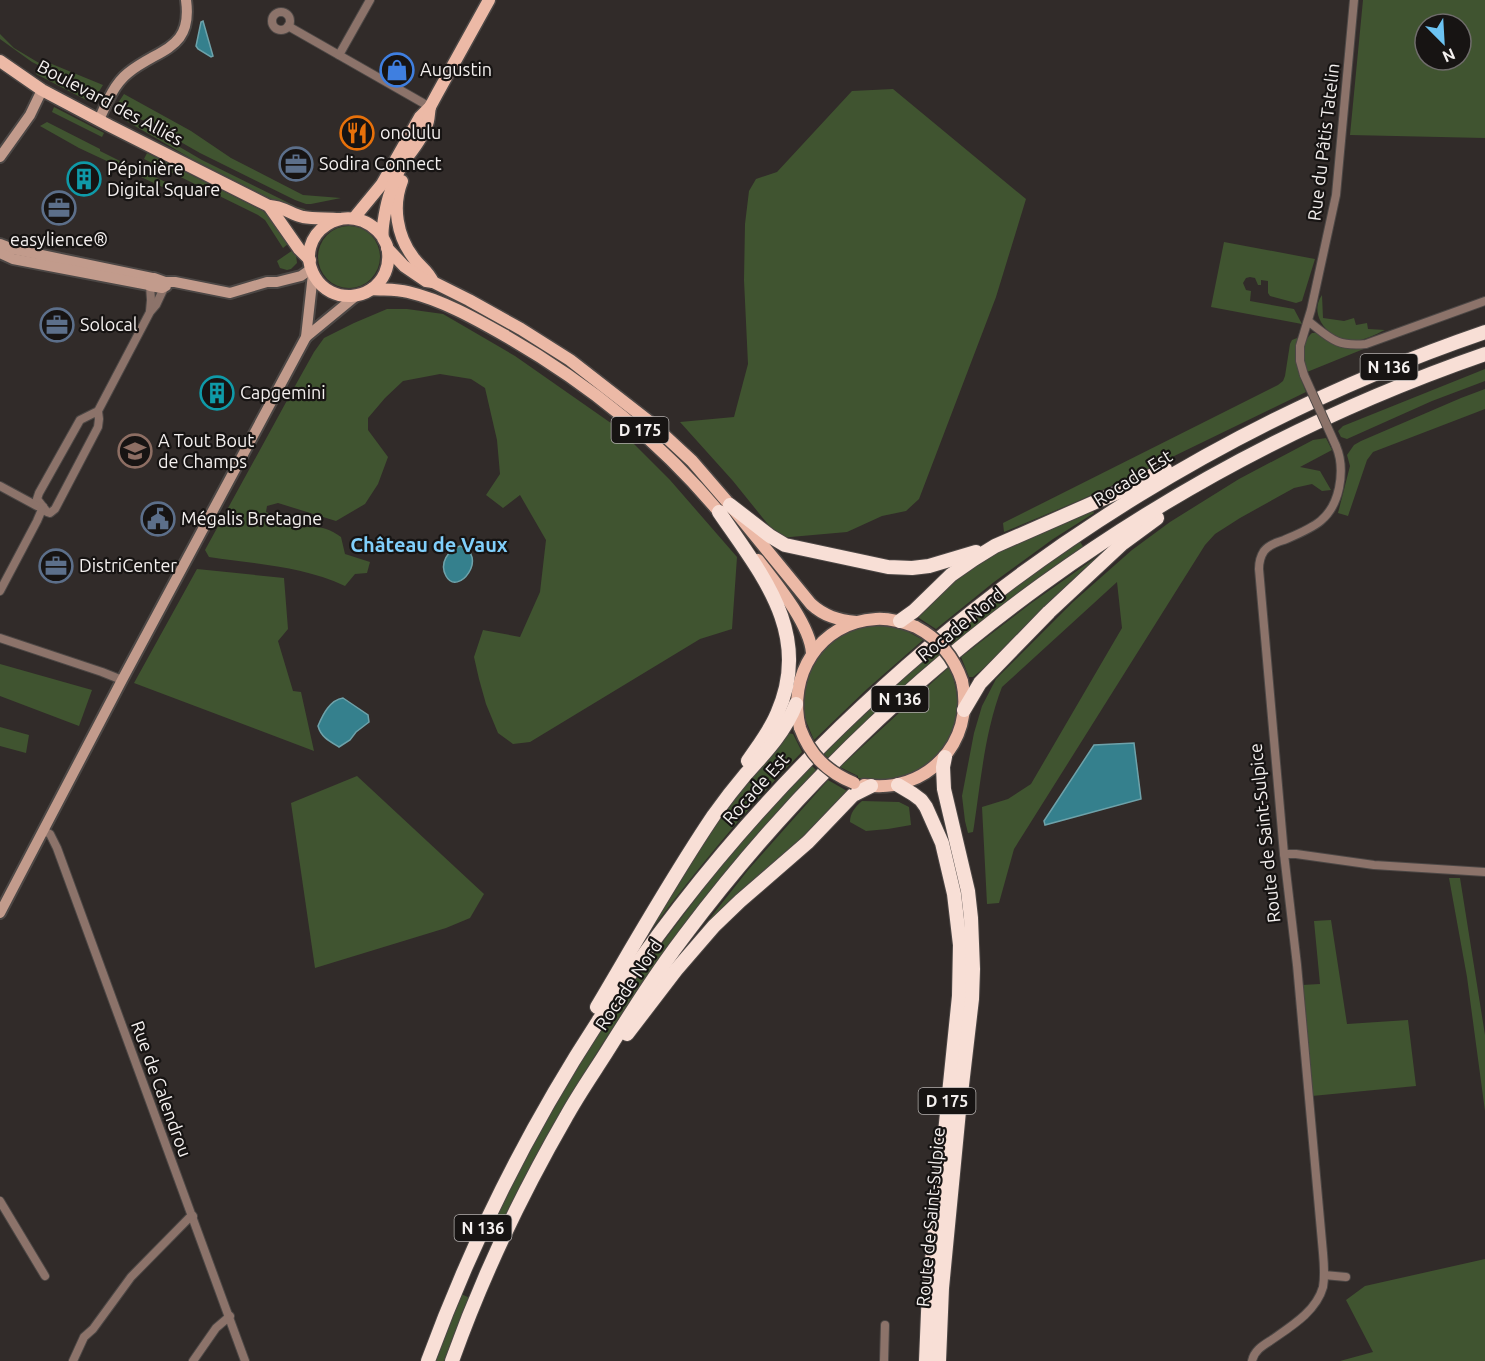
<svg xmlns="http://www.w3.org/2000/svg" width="1485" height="1361" font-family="Ubuntu,sans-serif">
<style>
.green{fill:#405430;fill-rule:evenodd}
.water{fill:#35808d;stroke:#6ea2aa;stroke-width:1.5}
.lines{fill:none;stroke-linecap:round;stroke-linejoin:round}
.street-casing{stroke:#4c4745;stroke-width:10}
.secondary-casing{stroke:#4c4745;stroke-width:14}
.primary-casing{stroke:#4c4745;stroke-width:15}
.highway-casing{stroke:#4c4745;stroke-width:16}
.street{stroke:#8c736a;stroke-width:8}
.secondary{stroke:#c29b8c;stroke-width:10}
.primary{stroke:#ecb9a6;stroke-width:12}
.highway{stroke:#f8dfd6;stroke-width:14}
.street-bridge-casing{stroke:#4c4745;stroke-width:10;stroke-linecap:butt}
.primary-bridge-casing{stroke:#4c4745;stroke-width:15;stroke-linecap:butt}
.street-bridge{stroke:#8c736a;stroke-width:8}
.primary-bridge{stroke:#ecb9a6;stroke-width:12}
.labels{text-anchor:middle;stroke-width:4.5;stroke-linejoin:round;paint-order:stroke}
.shield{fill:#171413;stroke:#b2aead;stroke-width:1.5}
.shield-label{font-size:16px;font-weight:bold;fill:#f4f0ef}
.poi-label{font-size:18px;fill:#f4f0ef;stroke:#171413;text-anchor:start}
.street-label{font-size:18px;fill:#f4f0ef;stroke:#171413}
.neighbourhood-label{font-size:20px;font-weight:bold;fill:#80cffb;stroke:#171413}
</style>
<rect width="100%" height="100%" fill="#312b29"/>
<g class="green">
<path d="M1363,0H1485V138L1350,135ZM1425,24H1461V60H1425Z"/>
<polygon points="0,34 14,48 39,63 42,60 103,85 98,93 94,93 32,62 0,39"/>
<polygon points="38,70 97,101 91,102 88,101 36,74"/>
<polygon points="893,89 1026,199 996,297 919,499 906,511 882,516 847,532 779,538 733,481 680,422 734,417 748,364 744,280 745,224 749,191 756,179 777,172 852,91"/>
<polygon points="124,94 191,131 231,158 303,195 341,198 311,204 306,204 295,200 200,153 121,108 118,103"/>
<polygon points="54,107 104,133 102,137 52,112"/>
<polygon points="123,114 202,160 297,207 305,209 304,213 297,212 192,159 121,118"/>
<polygon points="47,122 100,149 100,151 138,170 140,170 174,186 171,191 79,148 40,126"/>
<polygon points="147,153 263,211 273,221 288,244 283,248 265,220 258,215 144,159"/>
<circle cx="349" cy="257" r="31"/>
<polygon points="1224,242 1315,259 1302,301 1296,303 1270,296 1268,293 1268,281 1261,280 1261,285 1258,285 1255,278 1250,277 1246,278 1243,283 1246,290 1251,291 1250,301 1294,309 1302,324 1211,307"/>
<polygon points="293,250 296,255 297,263 291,269 287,270 280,268 277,261"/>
<path d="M1322,295L1323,318L1344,321L1354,318L1356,325L1367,323L1368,329L1385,330C1376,334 1364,341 1353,341C1331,341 1307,316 1322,295Z"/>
<path d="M387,309H407L443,314L515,356L618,428L670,480L737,557L732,629L700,639L530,742L513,744L498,733L486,704L479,679L474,657L483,630L520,637L540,592L546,540L520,495L503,508L486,495L500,474L497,440L485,388L471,379L440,374L403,381L385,398L368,418V430L388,457L378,484L365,504L336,521L278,503L267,506L266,512L280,518L293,528C314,527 323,524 341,537L345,554L370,562L367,573L355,574L345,586C303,566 255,564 209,557L205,550L290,395L314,352L324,338L354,323Z"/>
<path d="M1312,333H1317L1322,335L1371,346L1307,372C1303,359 1300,343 1312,333Z"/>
<polygon points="1297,338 1299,374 1306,392 1133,476 1078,501 1004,532 1003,523 1278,385 1283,381 1285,376 1290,344 1292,340"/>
<polygon points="1485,369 1485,381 1432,401 1347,439 1341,437 1338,431 1343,426"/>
<polygon points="1485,389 1485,409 1373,452 1367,460 1348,516 1338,513 1350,466 1347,455 1354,445 1361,441 1461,398"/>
<path d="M1326,438L1332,450L1300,467L1320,471L1331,490L1322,491L1312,484L1294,488L1240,518L1215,534L1205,545L1014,849L999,903L987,904L982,807L1008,799L1031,784L1122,628L1117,582L1002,687C985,731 981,779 974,826L973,832L968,833L965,821L962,796L974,733L982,706L996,679L1073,602L1132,550L1170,522L1239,479L1313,440Z"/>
<polygon points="1092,509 1094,513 1053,539 994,582 936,629 919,618 919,615 956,578 989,555"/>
<polygon points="1079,540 1084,548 1017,594 953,645 947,639 979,613"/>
<polygon points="1112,546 1077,576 989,664 973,677 969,677 961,657 1030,604"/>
<polygon points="197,569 284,578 288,629 278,641 293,691 301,692 314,751 134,683"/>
<path d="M877,625L893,626L905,628V630L923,640L867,689L814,740L806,721H804C797,669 824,631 877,625Z"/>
<polygon points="935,649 940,656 869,719 829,759 823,753"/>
<polygon points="0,664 92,690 79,726 0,696"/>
<path d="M948,668L950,669C977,735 926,790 858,778V776L840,767Z"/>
<polygon points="0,727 29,735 26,753 0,746"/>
<path d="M787,733L793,734L802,752C744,811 692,875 643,941L653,921L730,801Z"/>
<path d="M811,765L817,771C721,871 635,984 566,1104C544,1143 525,1182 504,1221L495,1217L545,1120L617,1003L731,852Z"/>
<polygon points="357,776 484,894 470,918 446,928 315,968 291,803"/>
<polygon points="828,780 847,791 828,814 674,964 748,870"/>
<path d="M862,801L899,802L909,807L911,825L888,829L866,831L850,822C850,813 855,807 862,801Z"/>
<polygon points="1449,878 1460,878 1485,1035 1485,1111 1467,977"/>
<polygon points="1331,920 1347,1024 1408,1020 1416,1086 1312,1096 1302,985 1320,984 1314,921"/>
<polygon points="1485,1259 1485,1361 1340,1361 1373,1352 1346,1300 1365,1286"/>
<polygon points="461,1294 470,1298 445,1361 434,1361"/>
</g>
<g class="water">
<polygon points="203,21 213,56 211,57 198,49 196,46 201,22"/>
<path d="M460,546C490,555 458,598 446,576C439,563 448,550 460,546Z"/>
<path d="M343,698L368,715L369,722L356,732L350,740L339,747C329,741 321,737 318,726C323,714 330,700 343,698Z"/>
<polygon points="1134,743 1141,799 1045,825 1044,821 1094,745"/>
</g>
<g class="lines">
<defs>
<g id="street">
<circle cx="281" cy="21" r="9"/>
<polyline points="288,26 430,107"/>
<polyline points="339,55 370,0"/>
<polyline points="150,286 151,300 150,311"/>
<path d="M1308,321C1330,338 1336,347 1366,344L1485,301"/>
<polyline points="1304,375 1300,361 1300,346 1311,310 1336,195 1354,0"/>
<polyline points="98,411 99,419 98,427 55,509 50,513 47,512 37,499 39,493 80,420 98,411 150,312 156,305 164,288"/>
<polyline points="0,486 37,506 43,507"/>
<polyline points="0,591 37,521 43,507"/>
<polyline points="0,638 102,672 122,680"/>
<polyline points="44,831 50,834 57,848 245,1361"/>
<polyline points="1284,854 1296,854 1374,865 1485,872"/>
<polyline points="0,1201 45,1276"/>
<polyline points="1324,1275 1346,1277"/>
<polyline points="73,1361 84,1337 93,1329 131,1277 189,1218 193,1216"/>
<polyline points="193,1361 216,1328 230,1316"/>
<polyline points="884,1361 885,1325"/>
<path d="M1252,1361C1254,1351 1262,1346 1270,1341C1290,1327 1316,1312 1323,1287C1325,1276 1324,1264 1323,1253L1297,965L1284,854L1259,569C1259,563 1260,557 1264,551C1269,545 1277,542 1284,540C1312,528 1332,521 1339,488C1342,473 1342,460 1336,446"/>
</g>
<g id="secondary">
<path d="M99,120C106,104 114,84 128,73C159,48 193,50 186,0"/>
<polyline points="0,157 30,115 42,90"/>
<polyline points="0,244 13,249 152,278"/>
<polyline points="0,253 13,259 39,264 149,285"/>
<polyline points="165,282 166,286 162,288 150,286 148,282 150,279 154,278 165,282 175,282 230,293 267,282 277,282 301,276 311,269"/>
<polyline points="306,337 357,295"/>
<polyline points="0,913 122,680 306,337 313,274"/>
</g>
<g id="primary">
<path d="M0,61L42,90L110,126L269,206C282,206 291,214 303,217C314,219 327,218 339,219"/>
<path d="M402,181C392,206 397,236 413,257C420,267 428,270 433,282"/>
<polyline points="269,206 299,249 310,260"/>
<polyline points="354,218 382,184 420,117 430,107 437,94 489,0"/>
<path d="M383,237C349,193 290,235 315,277C331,304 372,302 385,273C389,264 389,255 387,246C386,243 384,240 383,238C381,229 387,201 390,193C394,181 400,166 408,156C416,146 425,133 428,121C429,117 429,111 430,107"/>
<path d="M387,248L404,266L426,281L433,282L469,300L521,329L570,360L651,423L692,461L730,505L811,604C824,616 838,620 856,622"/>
<path d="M372,289C384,290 396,289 408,292C442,300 474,318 504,335C588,383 663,443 724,518"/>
<path d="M758,560C776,583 810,624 812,653"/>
<path d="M800,728C787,676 819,622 876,619C890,618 903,622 916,627"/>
<path d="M864,785C925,795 976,743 962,681"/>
</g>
<g id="highway">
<polyline points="730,505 770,536 785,545 888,567 912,568 929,566 976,552"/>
<path d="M719,512C762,575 813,634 777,714C770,731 758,746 748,761"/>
<polyline points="900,621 914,611 951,575 974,559 995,546 1125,489 1165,469"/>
<polyline points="964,710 980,683 1049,612 1123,543 1157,518"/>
<polyline points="898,785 913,794 921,800 926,807 942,843 954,894 960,945 959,996 929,1289 926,1361"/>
<path d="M597,1007C635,943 672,877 714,815C724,801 734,788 745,775C765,753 785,732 796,704"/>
<polyline points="627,1034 676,970 714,926 740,901 808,842 853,795 871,786"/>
<path d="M428,1361C606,876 997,499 1485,332"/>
<path d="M452,1361C482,1277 521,1195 566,1117C578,1095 592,1075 606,1053C631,1013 656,973 685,935C888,665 1167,464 1485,354"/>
<polyline points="939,1361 942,1288 959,1111 972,999 973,969 971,918 968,891 944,789 943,767 945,757"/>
</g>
</defs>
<use href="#street" class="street-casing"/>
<use href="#secondary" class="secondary-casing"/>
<use href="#primary" class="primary-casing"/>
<use href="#highway" class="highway-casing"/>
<use href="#street" class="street"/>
<use href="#secondary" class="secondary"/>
<use href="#primary" class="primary"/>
<use href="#highway" class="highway"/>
<defs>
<polyline id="street-bridge" points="1304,375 1336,446"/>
<g id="primary-bridge">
<path d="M916,627C939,639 954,657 962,681"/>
<path d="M800,728C810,755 827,772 854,783"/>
</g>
</defs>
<use href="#street-bridge" class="street-bridge-casing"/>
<use href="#primary-bridge" class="primary-bridge-casing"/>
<use href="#street-bridge" class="street-bridge"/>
<use href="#primary-bridge" class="primary-bridge"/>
</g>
<defs>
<symbol id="shop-ring" viewBox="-11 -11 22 22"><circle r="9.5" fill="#171413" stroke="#3f7fe0" stroke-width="1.5"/><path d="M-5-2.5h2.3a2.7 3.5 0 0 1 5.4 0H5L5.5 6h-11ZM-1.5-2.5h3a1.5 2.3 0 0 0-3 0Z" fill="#3f7fe0"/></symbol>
<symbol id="restaurant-ring" viewBox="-11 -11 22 22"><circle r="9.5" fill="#171413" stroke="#e8710a" stroke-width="1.5"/><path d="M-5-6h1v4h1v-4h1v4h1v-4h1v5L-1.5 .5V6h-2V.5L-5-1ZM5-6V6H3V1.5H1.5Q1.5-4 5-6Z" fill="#e8710a"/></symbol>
<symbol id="office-ring" viewBox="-11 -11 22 22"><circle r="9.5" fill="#171413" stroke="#5c6f8a" stroke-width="1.5"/><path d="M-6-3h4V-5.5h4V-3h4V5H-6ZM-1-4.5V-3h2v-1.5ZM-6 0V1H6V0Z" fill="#5c6f8a"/></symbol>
<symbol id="building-ring" viewBox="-11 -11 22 22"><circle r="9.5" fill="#171413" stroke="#0f9aa8" stroke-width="1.5"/><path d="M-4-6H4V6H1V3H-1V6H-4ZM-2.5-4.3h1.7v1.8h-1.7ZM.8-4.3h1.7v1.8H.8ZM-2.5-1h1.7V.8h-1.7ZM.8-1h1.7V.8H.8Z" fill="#0f9aa8"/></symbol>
<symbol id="school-ring" viewBox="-11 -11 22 22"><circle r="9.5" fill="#171413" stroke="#8d6e63" stroke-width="1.5"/><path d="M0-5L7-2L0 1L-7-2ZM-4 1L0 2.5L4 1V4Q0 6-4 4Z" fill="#8d6e63"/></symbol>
<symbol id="civic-ring" viewBox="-11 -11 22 22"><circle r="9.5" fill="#171413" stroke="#5c6f8a" stroke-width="1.5"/><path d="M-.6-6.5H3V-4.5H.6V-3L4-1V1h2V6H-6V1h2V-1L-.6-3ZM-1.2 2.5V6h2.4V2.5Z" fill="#5c6f8a"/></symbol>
</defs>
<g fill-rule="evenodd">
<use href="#shop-ring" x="378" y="51" width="38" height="38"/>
<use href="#restaurant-ring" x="338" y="114" width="38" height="38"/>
<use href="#office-ring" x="277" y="145" width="38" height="38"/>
<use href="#building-ring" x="65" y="160" width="38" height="38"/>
<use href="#office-ring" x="40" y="189" width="38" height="38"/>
<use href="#office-ring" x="38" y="306" width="38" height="38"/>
<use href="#building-ring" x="198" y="374" width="38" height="38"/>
<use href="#school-ring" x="116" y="432" width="38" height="38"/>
<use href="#civic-ring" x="139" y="500" width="38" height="38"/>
<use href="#office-ring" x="37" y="547" width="38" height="38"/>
</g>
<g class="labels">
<g class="shield">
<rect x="1360.5" y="354" width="57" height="26" rx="4.5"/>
<rect x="611.5" y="417" width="57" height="26" rx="4.5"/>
<rect x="871.5" y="686" width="57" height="26" rx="4.5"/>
<rect x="918.5" y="1088" width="57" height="26" rx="4.5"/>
<rect x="454.5" y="1215" width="57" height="26" rx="4.5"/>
</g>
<g class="shield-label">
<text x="1389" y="373">N 136</text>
<text x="640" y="436">D 175</text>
<text x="900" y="705">N 136</text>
<text x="947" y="1107">D 175</text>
<text x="483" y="1234">N 136</text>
</g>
<g class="poi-label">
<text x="420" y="76">Augustin</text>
<text x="380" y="139">onolulu</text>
<text x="319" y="170">Sodira Connect</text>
<text x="107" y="175">Pépinière<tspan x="107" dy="21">Digital Square</tspan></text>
<text x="59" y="246" text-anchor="middle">easylience®</text>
<text x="80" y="331">Solocal</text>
<text x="240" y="399">Capgemini</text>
<text x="158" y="447">A Tout Bout<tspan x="158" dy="21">de Champs</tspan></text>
<text x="181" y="525">Mégalis Bretagne</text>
<text x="79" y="572">DistriCenter</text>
</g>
<g class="street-label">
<text transform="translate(110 103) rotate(28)" y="6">Boulevard des Alliés</text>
<text transform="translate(1324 142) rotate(-83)" y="6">Rue du Pâtis Tatelin</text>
<text transform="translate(1133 478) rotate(-32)" y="6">Rocade Est</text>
<text transform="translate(961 625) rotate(-39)" y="6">Rocade Nord</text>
<text transform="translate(756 789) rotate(-48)" y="6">Rocade Est</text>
<text transform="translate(1265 833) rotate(-96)" y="6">Route de Saint-Sulpice</text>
<text transform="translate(629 985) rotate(-56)" y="6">Rocade Nord</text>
<text transform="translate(161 1089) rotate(70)" y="6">Rue de Calendrou</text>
<text transform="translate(931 1217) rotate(-85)" y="6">Route de Saint-Sulpice</text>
</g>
<g class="neighbourhood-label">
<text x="429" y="552">Château de Vaux</text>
</g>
</g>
<g transform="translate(1443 42) rotate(156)"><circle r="28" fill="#171413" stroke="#6f6c6b" stroke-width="1.5"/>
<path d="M0-4.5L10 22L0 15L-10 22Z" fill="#6cc3f2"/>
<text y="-9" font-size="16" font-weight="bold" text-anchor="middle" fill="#f4f0ef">N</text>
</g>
</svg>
